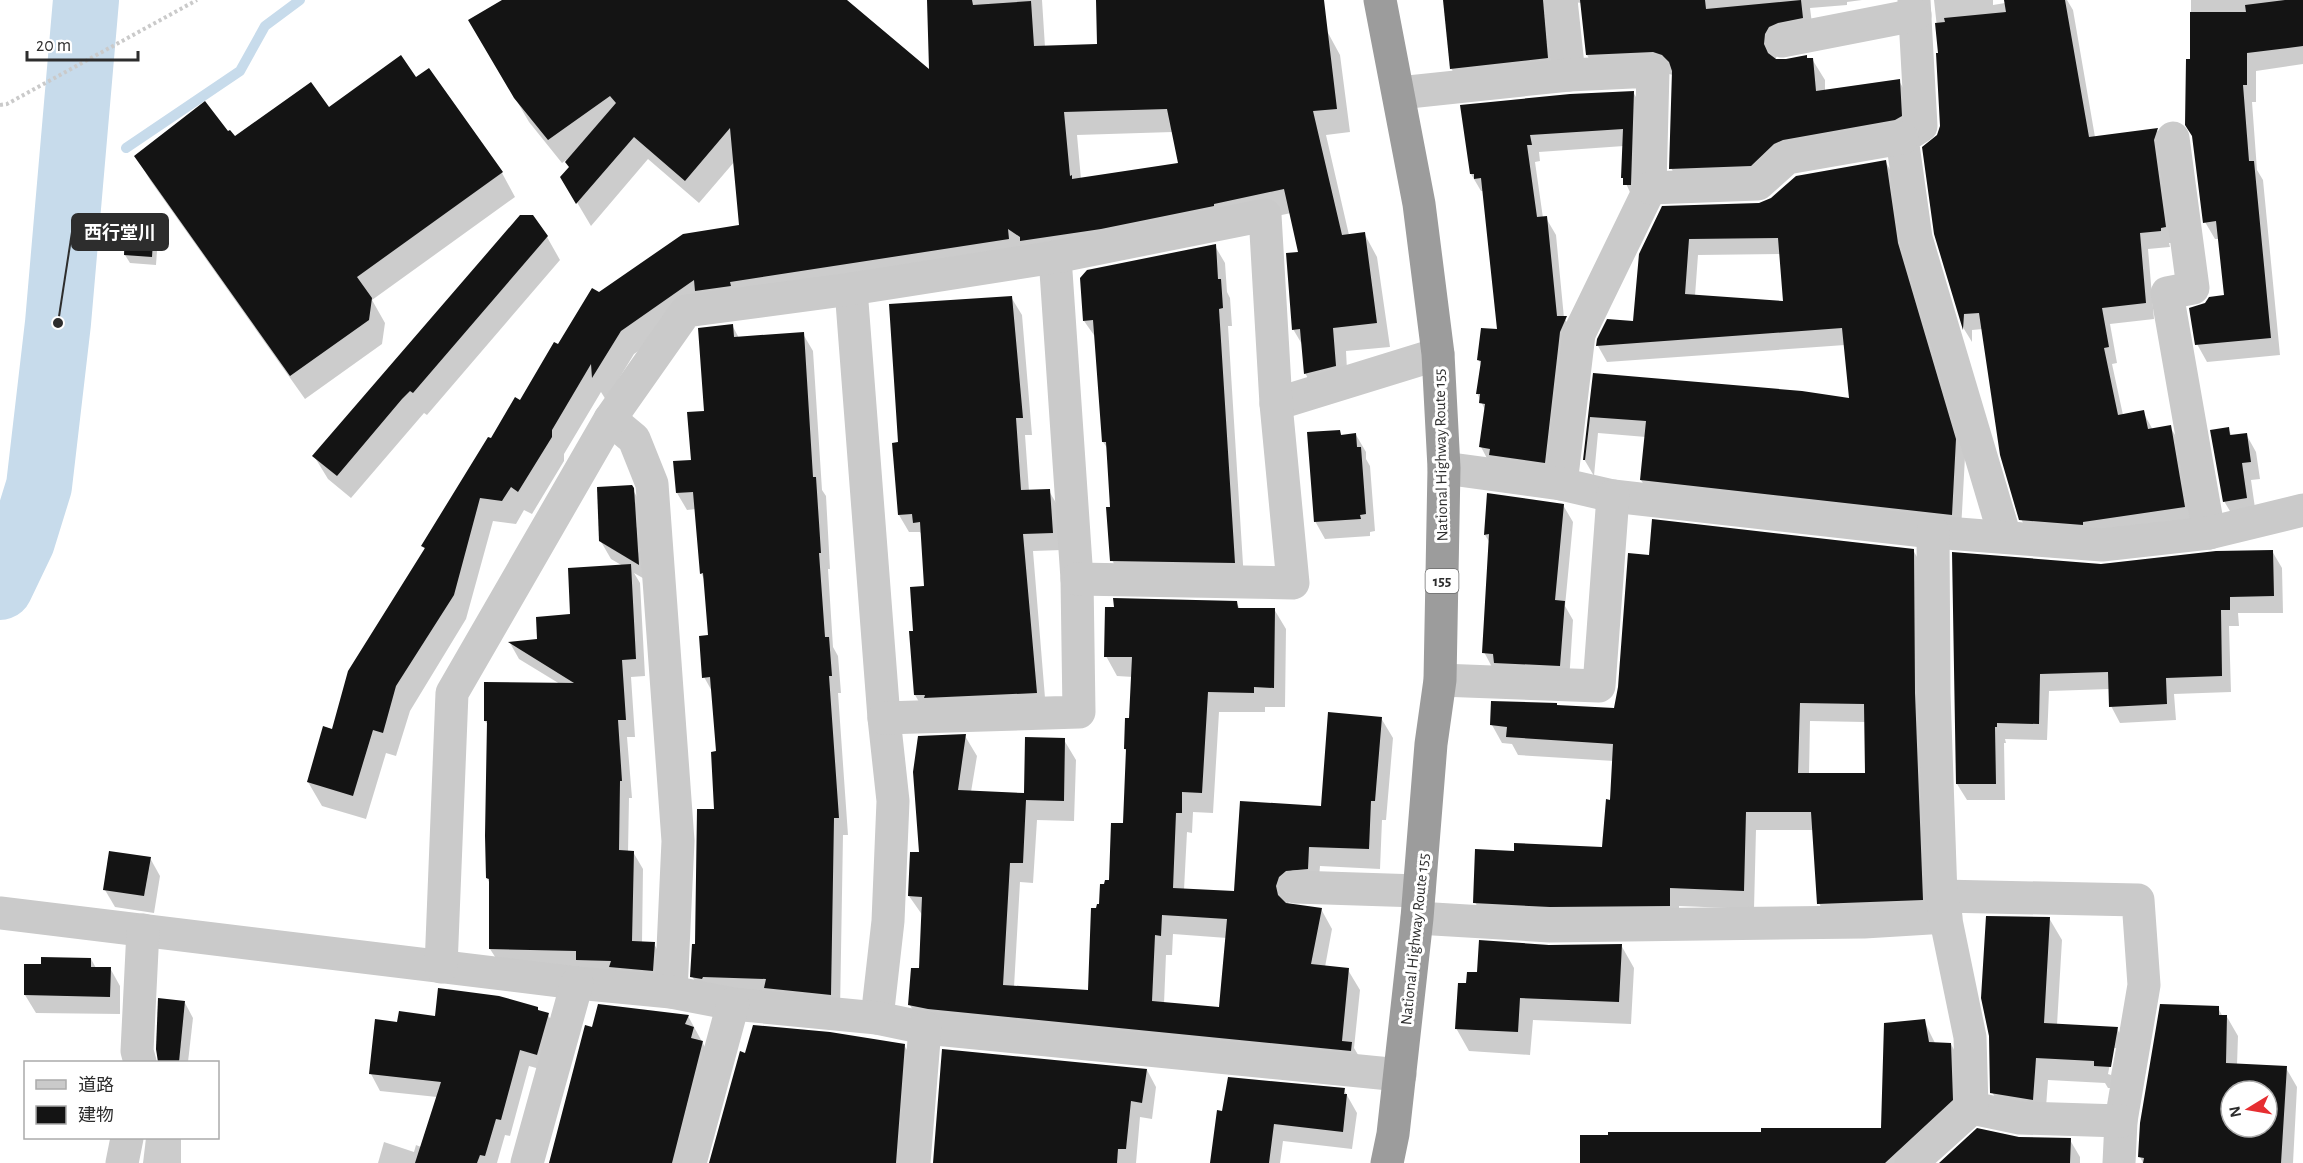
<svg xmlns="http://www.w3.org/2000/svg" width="2303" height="1163" font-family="'Alegreya Sans','Noto Sans JP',sans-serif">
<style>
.shadow{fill:#0003;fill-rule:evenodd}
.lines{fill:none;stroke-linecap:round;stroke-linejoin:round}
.stream{stroke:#c7dbeb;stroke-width:10}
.river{stroke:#c7dbeb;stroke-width:66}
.building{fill:#141414;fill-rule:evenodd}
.path{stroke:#cacaca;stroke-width:4;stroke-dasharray:3 3;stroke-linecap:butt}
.minor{stroke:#cacaca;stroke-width:33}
.trunk{stroke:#9c9c9c;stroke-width:33}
.labels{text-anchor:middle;stroke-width:6;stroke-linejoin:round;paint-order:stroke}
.shield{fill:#fff;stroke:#6c6c6c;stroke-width:1.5}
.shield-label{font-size:15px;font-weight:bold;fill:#2d2d2d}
.street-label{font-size:16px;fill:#2d2d2d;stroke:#fff}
.leader{fill:none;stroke:#2d2d2d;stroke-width:2}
.callout-dot{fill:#2d2d2d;stroke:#fff;stroke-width:2}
.callout{fill:#2d2d2d;stroke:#2d2d2d;stroke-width:2}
.callout-label{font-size:18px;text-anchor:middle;font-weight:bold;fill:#fff}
</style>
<rect width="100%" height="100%" fill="#fff"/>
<g class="shadow">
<path d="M505,0H807L931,72L928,0H1042L1045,47L1098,45V0H1298L1327,31L1340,55L1350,132L1326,135L1349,235L1364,233L1377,257L1390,347L1346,351L1348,389L1319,397L1305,373L1303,346L1293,329L1300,253L1291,213L1227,227L705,305L634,354L606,400L601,392L564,454V461L532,514L524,510L516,524L493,521L466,619L410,711L396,756L386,753L366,819L322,806L308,782L425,550L423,546L492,440L558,347L599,294L741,226L735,161L699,203L648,159L591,226L562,177L570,168L566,160L562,163L529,122L470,20ZM1173,132L1179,164L1081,179L1077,135Z"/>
<polygon points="1444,0 1862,0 1847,2 1847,5 1810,8 1814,39 1781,48 1775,60 1812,59 1825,80 1825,91 1899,81 1911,101 1913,137 1683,189 1671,168 1673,75 1665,73 1599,76 1587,55 1582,3 1572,2 1559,79 1463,89 1451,68"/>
<polygon points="1934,0 1993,0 1993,5 2023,0 2067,0 2073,10 2095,137 2157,130 2166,146 2174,243 2169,243 2170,247 2148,249 2154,319 2110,324 2117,363 2112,364 2123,415 2143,412 2153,430 2170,427 2180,443 2194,523 2030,536 2021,519 1983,329 1972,330 1972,342 1964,329 1936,234 1939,136 1941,126 1940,55"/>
<polygon points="2191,0 2303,0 2303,64 2256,71 2256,102 2252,102 2257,170 2263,180 2280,355 2207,362 2197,344 2226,297 2219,239 2215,239 2205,222 2191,60"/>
<polygon points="429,70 502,173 515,197 372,300 385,323 382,344 305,399 150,180 136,156 228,133 234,138 416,80"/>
<polygon points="1633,92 1643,109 1634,201 1623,177 1624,146 1539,152 1540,161 1535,162 1543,218 1546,218 1556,235 1564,318 1575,334 1554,479 1490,464 1481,447 1486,412 1477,393 1481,365 1479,360 1498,331 1483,191 1481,191 1471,174 1462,107"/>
<path d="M1885,161L1895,178L1965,457L1961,530L1651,496L1641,480L1646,437L1598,433L1594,476L1584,459L1594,375L1850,400L1845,345L1607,362L1598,346L1635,323L1640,254L1759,204ZM1781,254L1784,303L1695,296L1698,255Z"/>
<polygon points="153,228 158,237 156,265 130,263 125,255"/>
<polygon points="547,237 560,260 427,415 424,413 351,498 328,479 314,456"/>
<polygon points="1215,246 1225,263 1227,292 1230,298 1232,326 1228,326 1244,580 1122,578 1112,560 1112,508 1108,449 1103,442 1096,338 1084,321"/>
<polygon points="1011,297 1022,315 1032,435 1025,435 1029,491 1049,491 1059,508 1062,550 1033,551 1046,710 925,712 915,695 914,632 926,587 922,535 920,532 909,532 899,515 900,444"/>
<polygon points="732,325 739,338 803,334 813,351 822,490 826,496 830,569 828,569 833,647 838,656 841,693 838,693 848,835 843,835 840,1011 702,994 692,976 716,811 717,753 713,693 704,677 709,636 705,581 701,573 696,509 687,510 677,493 692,461"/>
<polygon points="2228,429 2232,436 2246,434 2256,452 2260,479 2251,480 2256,515 2234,518 2224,501"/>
<polygon points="1339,431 1342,436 1356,435 1366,452 1366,459 1370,466 1375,531 1370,532 1370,536 1325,539 1315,521"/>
<polygon points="631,487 642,505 648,581 634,573 640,583 645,676 631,677 635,737 627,737 632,798 629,798 628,852 633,852 643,869 642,943 654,944 664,961 662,988 501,966 490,949 490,884 487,878 489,726 485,721 560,684 519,659 510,643 538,640 572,616 623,566 611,559 600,540"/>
<polygon points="1563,505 1573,522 1565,606 1573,620 1569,682 1493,669 1484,652 1490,543 1485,535"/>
<path d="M1913,550L1924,569L1932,918L1829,922L1819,903L1814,830H1756L1754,909L1679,906V924L1485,921L1475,902L1515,852L1603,848L1612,801L1614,761L1518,755L1512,744L1502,743L1492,725L1558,707L1615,710L1650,557ZM1810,721L1865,722L1867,774L1809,775Z"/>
<polygon points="2272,551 2282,568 2283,613 2238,613 2239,626 2229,626 2231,692 2174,694 2176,720 2120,723 2111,706 2110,689 2049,691 2047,740 2005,739 2006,743 2004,743 2005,800 1967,800 1957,784 1953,554 2101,565"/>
<path d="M1236,602L1240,609H1274L1286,629L1285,707H1265V712H1219L1213,813L1193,812L1192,833L1187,832L1184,890L1236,892L1322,808L1381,718L1393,738L1386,820H1382L1380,869L1320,866L1318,888L1290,897L1288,905L1321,909L1332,929L1325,967L1348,970L1360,990L1354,1048L1363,1063L921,1025L910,1005L921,970L923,916L909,896L921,854L965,736L977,756L971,792L1026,794L1064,740L1076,760L1074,821L1037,820L1033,883L1020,882L1014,987L1089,991L1098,909L1111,881L1124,825L1128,753L1125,749L1131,720L1133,677L1117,676L1106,656ZM1173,934L1227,938L1220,1009L1164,1004L1166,955H1172Z"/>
<polygon points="150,858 160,876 154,913 115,907 105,890"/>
<path d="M2049,918L2062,940L2057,1025L2117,1029L2130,1051L2123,1088H2108L2105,1083L2048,1080L2045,1121L2005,1114L1992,1092ZM2113,1048H2116L2111,1075L2108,1074Z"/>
<polygon points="1621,945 1634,968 1631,1024 1533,1020 1530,1055 1469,1051 1456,1028 1467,985 1478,974 1549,946"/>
<polygon points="91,959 96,968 110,968 120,986 120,1014 36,1013 25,995 25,965 42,966"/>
<polygon points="185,1003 193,1018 188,1062 159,1062 157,1049"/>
<polygon points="537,1008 540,1012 548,1015 558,1032 547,1071 529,1066 510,1136 505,1135 497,1163 378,1163 384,1142 414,1152 416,1145 421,1147 437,1097 380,1091 371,1074 398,1023"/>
<path d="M2218,1008L2223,1017H2227L2238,1036L2237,1065L2286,1068L2297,1087L2293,1163H2143L2140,1157ZM2231,1091H2267V1127H2231Z"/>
<polygon points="688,1016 712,1060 684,1163 549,1163 593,1029"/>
<polygon points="1924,1021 1935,1043 1951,1044 1960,1061 1962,1117 1912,1163 1582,1163 1762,1134 1882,1129"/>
<polygon points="904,1045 914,1062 906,1163 711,1163 746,1055"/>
<polygon points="1147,1070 1156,1087 1152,1119 1140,1117 1136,1163 934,1163"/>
<polygon points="1344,1090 1357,1113 1352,1149 1283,1141 1280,1163 1212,1163 1223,1112"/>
<polygon points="146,1138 181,1138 181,1163 143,1163"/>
<polygon points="2019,1138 2070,1140 2080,1157 2080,1163 1941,1163"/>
</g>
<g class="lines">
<polyline class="stream" points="126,148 240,71 265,26 300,0"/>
<polyline class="river" points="0,587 22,541 39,486 58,323 86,0"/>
</g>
<g class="building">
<path d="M502,0H847L929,69L927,0H972L973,5L1031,1L1034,46L1097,44L1096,0H1324L1337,109L1313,111L1342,235L1365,232L1377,323L1333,328L1336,366L1304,374L1300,329L1292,330L1286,253L1298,252L1284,189L1214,204V206L1101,229L1020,241V237L1008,229L1009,239L730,282L731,286L695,291L694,280L621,331L592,378L591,364L552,430V437L518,492L511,487L502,501L480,498L454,595L396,686L383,733L373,730L353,796L307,782L323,726L332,729L348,671L425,548L421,546L488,437L491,438L515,397L520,400L554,342L558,344L592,288L599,292L683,234L739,225L730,128L685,181L634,137L576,204L560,177L569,167L565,162L616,103L610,96L548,140L514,98L468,20ZM1167,109L1178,163L1072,179V175L1070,176L1064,112Z"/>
<polygon points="1443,0 1543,0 1548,58 1450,69"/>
<polygon points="1580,0 1705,0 1706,9 1801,0 1803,18 1778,23 1769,27 1765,34 1764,44 1768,53 1776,59 1786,59 1807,55 1807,58 1813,58 1816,91 1900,79 1902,116 1895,120 1783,140 1774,144 1751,166 1669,169 1672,71 1669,62 1662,55 1653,52 1586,55"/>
<polygon points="2004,0 2065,0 2089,137 2158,128 2154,140 2166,227 2161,228 2161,231 2140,233 2146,303 2102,308 2109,347 2104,348 2118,415 2144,410 2148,429 2171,425 2185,507 2083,522 2083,525 2019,520 2000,455 1979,313 1964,314 1963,330 1934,234 1922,147 1937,135 1940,126 1936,53 1938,53 1935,23 1945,22 1944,18 2006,12"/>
<polygon points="2285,0 2303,0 2303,46 2247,53 2247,85 2243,85 2249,161 2254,161 2271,338 2195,345 2189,308 2205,303 2209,297 2224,295 2216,221 2203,223 2192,136 2185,125 2186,59 2190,59 2190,12 2246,12 2245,5"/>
<polygon points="401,55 416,77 429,68 503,172 357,277 372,298 369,320 290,376 134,156 205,101 228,131 230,130 235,136 311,82 329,107"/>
<polygon points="1634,91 1631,185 1623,185 1623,178 1621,178 1623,129 1530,135 1532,145 1527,145 1537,217 1547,216 1557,316 1567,316 1560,332 1545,463 1489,455 1490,449 1479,447 1485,404 1479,403 1480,394 1476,394 1481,361 1477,360 1481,328 1497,329 1481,178 1474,179 1474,174 1470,174 1460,105 1570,94"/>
<path d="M1886,160L1898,243L1956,439L1952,515L1640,480L1646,421L1590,417L1585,460H1583L1593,373L1802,391L1849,398L1842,328L1596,346L1597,339L1607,319L1633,321L1639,254L1662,206L1759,203L1771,198L1796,176ZM1778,238L1783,301L1685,294L1689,239Z"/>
<polygon points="520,215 533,215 548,236 413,393 410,391 402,399 337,476 312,456"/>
<polygon points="125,225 154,227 152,257 124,255"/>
<polygon points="1216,244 1218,279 1221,279 1223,308 1219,309 1235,563 1110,561 1106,507 1110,507 1106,442 1102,442 1093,320 1083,321 1080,278 1087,270"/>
<polygon points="1012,296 1023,418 1016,418 1021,490 1050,489 1053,533 1023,534 1037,693 924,698 925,695 914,695 909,631 913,631 910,587 924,586 920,522 913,523 912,514 898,515 892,443 898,442 889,304"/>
<polygon points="733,324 734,337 804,332 813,477 816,477 821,553 819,553 825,637 829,637 832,676 829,676 839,818 834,818 831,995 764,988 766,979 703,977 702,979 690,977 692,944 695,944 697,809 714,809 711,752 716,751 710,677 702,678 699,636 708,635 703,573 700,574 693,492 676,493 673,461 691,460 687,412 704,411 698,328"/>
<polygon points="2229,427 2230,435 2247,433 2251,462 2242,463 2247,498 2223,502 2210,430"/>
<polygon points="1340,430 1341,435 1356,433 1357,447 1361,447 1366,514 1360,515 1361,519 1314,522 1307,432"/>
<polygon points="632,485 634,488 639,565 599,541 597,487"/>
<polygon points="1487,493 1564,504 1555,600 1565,601 1560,666 1494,663 1493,654 1482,653 1489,534 1484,535"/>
<path d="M1652,519L1914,549L1915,693L1923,900L1817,904L1811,812H1746L1744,891L1670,888V906L1550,907L1473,903L1475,849L1514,851V843L1602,847L1606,799L1610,800L1613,744L1506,737L1507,727L1490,725L1491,701L1557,703V705L1614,708L1618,687L1628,553L1649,555ZM1800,703L1864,704L1865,773H1798Z"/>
<polygon points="2273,550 2274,596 2230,597 2230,610 2221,610 2222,676 2166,678 2167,704 2109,707 2108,672 2040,674 2039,724 1997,723 1997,727 1995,727 1996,784 1956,784 1952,552 2101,564 2216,551"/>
<polygon points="631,564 636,659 622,660 626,720 618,720 622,781 620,781 619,850 634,851 632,941 655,942 653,971 609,967 611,961 576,960 576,951 489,949 489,879 486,878 485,836 487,721 484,721 484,682 574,683 508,642 537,639 536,617 570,614 568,568"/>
<path d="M1113,598L1237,601L1238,608H1275L1274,688L1254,687V693L1208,692L1202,793L1182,792V813H1176L1173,888L1234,891L1240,801L1321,806L1328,712L1382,717L1375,801H1371L1369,849L1309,847L1308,869L1286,871L1279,877L1276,886L1278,895L1286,903L1322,908L1311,964L1349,968L1342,1041L1352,1042L1351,1051L928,1009L908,1005L911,968H919L922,897L908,896L910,852H919L913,772L918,736L966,734L958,790L1024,793L1025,737L1065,738L1064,801L1026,800L1023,863H1010L1003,985L1088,990L1091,908H1096L1097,904H1099L1100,884H1104L1105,880H1109L1111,823H1123L1126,749H1124L1125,718H1129L1132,657H1104L1105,607H1114ZM1162,915L1227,919L1219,1007L1152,1001L1155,935L1161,936Z"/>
<polygon points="109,851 151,857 144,896 103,890"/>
<polygon points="1986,916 2050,917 2044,1023 2118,1027 2111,1067 2094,1066 2094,1061 2036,1058 2033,1100 1990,1093 1989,1036 1981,998"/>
<polygon points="1479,940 1549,945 1622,944 1619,1002 1520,998 1518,1032 1455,1029 1458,983 1466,983 1467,972 1477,972"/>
<polygon points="41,957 91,958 91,967 111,967 110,997 24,995 24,964 41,964"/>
<polygon points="438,988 499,996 538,1007 538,1010 549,1013 537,1055 520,1050 501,1120 496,1119 485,1156 480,1155 477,1163 415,1163 441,1082 369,1074 375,1019 397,1022 399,1011 435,1016"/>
<polygon points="158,998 185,1001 179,1062 158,1062 156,1049"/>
<polygon points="598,1004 689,1015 685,1024 694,1027 691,1038 703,1041 672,1163 549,1163 585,1025 592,1027"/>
<path d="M2160,1004L2219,1006V1015H2227L2226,1063L2287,1066L2281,1163H2143L2144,1158L2138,1157L2140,1123ZM2231,1091H2267V1127H2231Z"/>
<polygon points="1925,1019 1929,1042 1951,1043 1953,1100 1885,1163 1580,1163 1580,1135 1608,1135 1608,1132 1761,1132 1761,1128 1881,1128 1884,1023"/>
<polygon points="753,1025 830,1032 905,1044 896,1163 709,1163 740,1051 745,1053"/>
<polygon points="942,1049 1147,1069 1142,1103 1131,1101 1126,1149 1118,1149 1117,1163 933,1163"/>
<polygon points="1228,1077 1345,1088 1344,1094 1347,1094 1343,1132 1274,1124 1269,1163 1210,1163 1217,1110 1222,1111"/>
<polygon points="1977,1128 2019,1137 2071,1138 2070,1163 1939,1163"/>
</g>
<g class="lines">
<polyline class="path" points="0,105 7,104 197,0"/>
<g class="minor">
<polyline points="1561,0 1569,75"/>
<polyline points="1914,0 1921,126 1902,138 1916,238 2005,537"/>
<polyline points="1782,41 1915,15"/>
<polyline points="1399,93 1569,75 1653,71 1650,188 1579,334 1561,484"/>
<polyline points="2173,138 2193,288 2167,293 2209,533"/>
<polyline points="1650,188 1758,184 1787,158 1902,138"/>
<polyline points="851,289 884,718 893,801 888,921 877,1018"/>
<polyline points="1276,404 1438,354"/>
<polyline points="610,419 634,439 652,484 678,841 671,992"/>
<polyline points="1444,468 1561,484 1613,496 1933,532 2102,545 2209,533 2303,510"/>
<polyline points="1440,680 1599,686 1613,496"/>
<polyline points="884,718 1079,712 1077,579 1055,257"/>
<polyline points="1295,887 1419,891"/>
<polyline points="1941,896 2138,900 2144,985 2121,1121 2119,1163"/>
<polyline points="0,913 577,983 671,992 733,1004 877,1018 925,1028 1400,1075"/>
<polyline points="1417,918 1550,926 1864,922 1946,917"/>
<polyline points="441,967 452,693 610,419 686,311 851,289 1055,257 1265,215 1276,404 1293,583 1077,579"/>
<polyline points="140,1062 137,1051 143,930"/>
<polyline points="1972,1108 2020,1118 2121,1121"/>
<polyline points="122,1163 127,1138"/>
<polyline points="527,1163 577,983"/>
<polyline points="690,1163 733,1004"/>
<polyline points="914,1163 925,1028"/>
<polyline points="1911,1163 1972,1108 1970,1037 1941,896 1934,693 1933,532"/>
</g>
<polyline class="trunk" points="1380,0 1419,204 1438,354 1444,468 1440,680 1431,744 1417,918 1393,1134 1387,1163"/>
</g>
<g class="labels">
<rect class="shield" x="1425.5" y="569" width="33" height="24" rx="4.5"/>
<g class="shield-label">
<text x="1442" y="586">155</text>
</g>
<g class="street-label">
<text transform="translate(1440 455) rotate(-91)" y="6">National Highway Route 155</text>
<text transform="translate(1414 939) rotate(-84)" y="6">National Highway Route 155</text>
</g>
</g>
<path class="leader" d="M58 323L72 232"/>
<circle class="callout-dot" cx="58" cy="323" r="6"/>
<rect class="callout" x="72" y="214" width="96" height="36" rx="6"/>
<g class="callout-label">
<text x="120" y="239">西行堂川</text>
</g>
<rect x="24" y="1061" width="195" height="78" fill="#ffffff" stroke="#ababab" stroke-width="1.5"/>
<rect x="36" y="1080" width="30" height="9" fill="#cacaca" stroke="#ababab" stroke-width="1.5"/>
<text x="78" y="1091" font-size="18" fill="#2d2d2d">道路</text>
<rect x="36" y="1106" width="30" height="18" fill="#141414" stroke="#ababab" stroke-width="1.5"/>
<text x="78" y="1121" font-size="18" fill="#2d2d2d">建物</text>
<g transform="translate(2249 1109) rotate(259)"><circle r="28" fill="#ffffff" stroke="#ababab" stroke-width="1.5"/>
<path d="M0-4.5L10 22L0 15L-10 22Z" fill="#e62e31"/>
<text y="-9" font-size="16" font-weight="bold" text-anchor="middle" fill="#2d2d2d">N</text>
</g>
<path d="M27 51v9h111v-9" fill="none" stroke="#2d2d2d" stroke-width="3"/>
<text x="36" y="51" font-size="18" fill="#2d2d2d" stroke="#ffffff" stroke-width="4.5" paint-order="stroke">20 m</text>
</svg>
